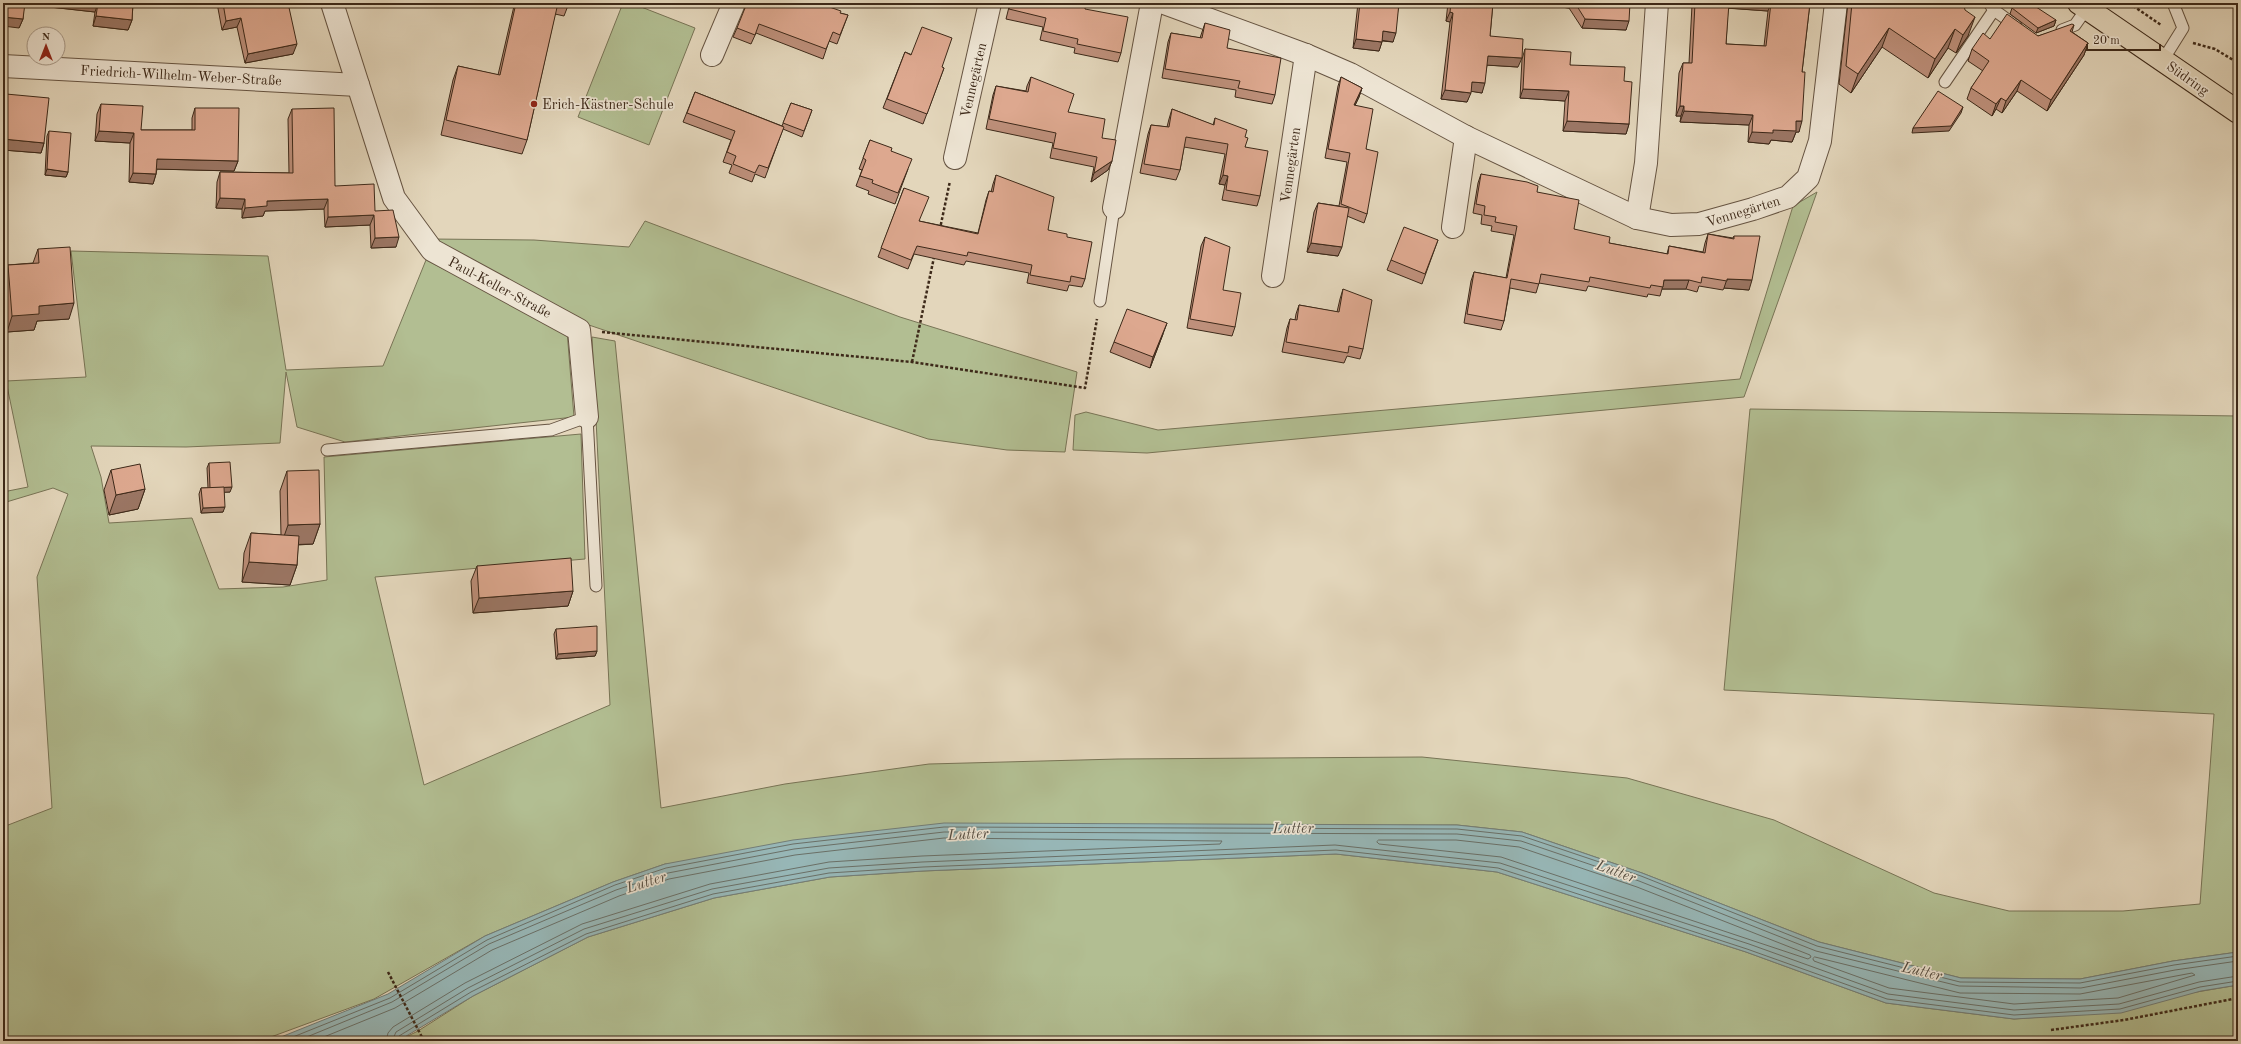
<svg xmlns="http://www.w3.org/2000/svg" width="2241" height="1044" font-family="'Old Standard TT',serif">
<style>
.green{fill:#b2be92;stroke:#787456}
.water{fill:#97b7b7;stroke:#737e78}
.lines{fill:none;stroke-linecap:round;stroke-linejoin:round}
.shore{stroke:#6a7068;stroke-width:1}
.lane-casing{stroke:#665442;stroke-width:13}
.street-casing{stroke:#665442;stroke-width:24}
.primary-casing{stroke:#3d2919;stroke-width:24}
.path{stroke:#3d2919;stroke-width:2.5;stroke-dasharray:3 2;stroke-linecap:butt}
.lane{stroke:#ede4d3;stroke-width:11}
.street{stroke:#ede4d3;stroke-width:22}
.primary{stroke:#e3d6bb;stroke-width:22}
.wall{fill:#be907b;stroke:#3d2919;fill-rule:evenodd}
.shaded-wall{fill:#9b7664;stroke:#3d2919}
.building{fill:#dda88f;stroke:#3d2919}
.poi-dot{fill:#8f2418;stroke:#ede4d3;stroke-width:1.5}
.labels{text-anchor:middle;stroke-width:3.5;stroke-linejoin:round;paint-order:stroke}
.street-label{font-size:14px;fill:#3d2919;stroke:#ede4d3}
.poi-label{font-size:14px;fill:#3d2919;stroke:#ede4d3;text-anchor:start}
.water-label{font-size:15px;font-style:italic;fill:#544c40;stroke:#ede4d3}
</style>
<rect width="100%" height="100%" fill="#e3d6bb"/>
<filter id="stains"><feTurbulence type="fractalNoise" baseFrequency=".005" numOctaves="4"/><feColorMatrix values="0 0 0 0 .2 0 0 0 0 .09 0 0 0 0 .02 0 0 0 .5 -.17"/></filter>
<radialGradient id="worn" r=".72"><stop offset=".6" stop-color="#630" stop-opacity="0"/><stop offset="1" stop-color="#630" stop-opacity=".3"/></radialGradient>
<g class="green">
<polygon points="623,3 631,3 695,28 649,145 578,117"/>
<polygon points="1817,192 1744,397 1147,453 1073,450 1075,415 1086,412 1158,430 1740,379 1793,206"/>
<polygon points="645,221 900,317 1077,372 1065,452 1007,450 928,439 840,410 583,323 432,239 534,240 629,247"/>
<polygon points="71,251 268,256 286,370 383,366 426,260 567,331 574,417 345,442 297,427 286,372 280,443 186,447 91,446 101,477 109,523 192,518 219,589 283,587 327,580 324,457 581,434 585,559 375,577 424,785 610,705 592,337 615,341 661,808 785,784 929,764 1118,759 1422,757 1627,778 1774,820 1934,893 2009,911 2123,911 2200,904 2214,714 1724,690 1750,409 2238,416 2238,952 2173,961 2080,979 1961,978 1819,942 1642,873 1522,832 1457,825 1167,825 665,864 613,882 485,936 374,999 260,1041 3,1041 3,827 52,808 37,577 68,494 53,488 3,503 3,492 28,487 6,381 86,377"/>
<polygon points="1336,854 1497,872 1746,952 1886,1003 2014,1019 2055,1016 2238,985 2238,1041 398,1041 418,1031 473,996 588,937 714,898 830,877 923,871"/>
</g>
<polygon class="water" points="944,823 1457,825 1522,832 1642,873 1819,942 1961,978 2080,979 2173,961 2238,952 2238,985 2201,991 2121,1013 2014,1019 1886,1003 1746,952 1497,872 1336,854 923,871 830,877 714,898 588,937 473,996 398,1041 271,1041 388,994 485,936 613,882 665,864 793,840"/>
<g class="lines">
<g class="shore">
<polygon points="1379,840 1456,840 1519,847 1637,887 1810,955 1811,957 1808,959 1501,857 1379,844 1377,842"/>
<polygon points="1815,957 1960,993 2080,994 2192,973 2195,975 2118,998 2014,1004 1889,988 1814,961 1813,959"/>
<polyline points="283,1041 390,998 487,940 615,885 666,868 793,844 944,827 1457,829 1522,836 1641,876 1817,946 1960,982 2080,983 2174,965 2238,956"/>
<polyline points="297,1041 392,1002 489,944 616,890 668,873 794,849 944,832 1457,834 1521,841 1639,881 1816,951 1959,986 2081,988 2175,970 2238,961"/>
<polyline points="314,1041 395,1008 492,950 619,896 669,879 795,855 944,838 1222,841 1220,844 922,856 829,862 710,884 582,924 465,983 393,1027 388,1033 386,1041"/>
<polyline points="392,1041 396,1032 468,988 584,929 712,889 829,868 922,862 1335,845 1500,863 1749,944 1888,994 2014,1010 2119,1004 2199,982 2238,976"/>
<polyline points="397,1041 399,1036 471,992 586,934 713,894 829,873 923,867 1336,850 1498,868 1747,949 1887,999 2014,1015 2120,1009 2200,987 2238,981"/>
</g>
<defs>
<g id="lane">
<polyline points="1989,3 1994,10 2016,26"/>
<polyline points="2062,30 2075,25 2087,8"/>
<polyline points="2163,60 2183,28 2173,3"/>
<polyline points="1945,82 1994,10"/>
<polyline points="1100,301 1114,208"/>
<polyline points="327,450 551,430 587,417 596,586"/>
</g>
<g id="street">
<polyline points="332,3 394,198 432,250 579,330 587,417"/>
<polyline points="1164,3 1306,55 1350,74 1466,137 1637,218 1671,225 1699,224 1753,209 1788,197 1808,178 1820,141 1836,3"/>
<polyline points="712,55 734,3"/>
<polyline points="3,66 358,85"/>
<polyline points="955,158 990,3"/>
<polyline points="1114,208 1152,3"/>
<polyline points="1637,218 1646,163 1657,3"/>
<polyline points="1453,227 1466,137"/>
<polyline points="1273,276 1306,55"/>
</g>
<polyline id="primary" points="2079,3 2238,112"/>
</defs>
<use href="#lane" class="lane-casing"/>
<use href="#street" class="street-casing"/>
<use href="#primary" class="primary-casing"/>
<g class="path">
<polyline points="2129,3 2161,25"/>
<polyline points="2193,43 2215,49 2238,63"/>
<polyline points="602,332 912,362 1085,388 1097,319"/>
<polyline points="912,362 950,181"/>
<polyline points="388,972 424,1041"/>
<polyline points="2051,1030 2124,1020 2238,998"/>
</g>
<use href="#lane" class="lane"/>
<use href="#street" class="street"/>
<use href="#primary" class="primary"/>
</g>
<g class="wall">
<polygon points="3,3 133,3 132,20 128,30 93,26 95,12 24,4 23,19 19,28"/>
<polygon points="217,3 288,3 293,54 245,63 237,27 222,30"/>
<polygon points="501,3 569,3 564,16 555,14 527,140 522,154 441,135 453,80 458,66 498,75 514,6"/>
<polygon points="1010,3 1073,3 1085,9 1121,53 1118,62 1074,53 1075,48 1040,40 1043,27 1006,19"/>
<polygon points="1358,3 1399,3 1393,42 1382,41 1379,51 1353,48"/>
<polygon points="1448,3 1493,3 1490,36 1518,67 1487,65 1482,93 1471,91 1467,102 1441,99 1450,22 1446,21"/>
<polygon points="1528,3 1630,3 1626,30 1582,28 1569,8"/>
<path d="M1693,3H1810L1802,72L1799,132H1796L1792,142L1771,140L1769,144L1748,142L1749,125L1680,122L1681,116H1676L1679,73L1683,63H1689L1692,5ZM1728,8L1768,11L1764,46L1726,44Z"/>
<polygon points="1848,3 1960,3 1968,36 1956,53 1948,48 1928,78 1882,47 1851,93 1839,84"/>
<polygon points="771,6 840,13 848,15 837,44 829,41 823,59 756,33 751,44 733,37 737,28"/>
<polygon points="2012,8 2056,20 2054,26 2036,33 2010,14"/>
<polygon points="1205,23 1227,48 1275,95 1272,104 1235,97 1236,90 1162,78 1168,42 1171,33 1200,38"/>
<polygon points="2074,25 2072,32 2088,43 2084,55 2047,111 2017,91 2002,113 1996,109 1992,116 1967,99 1971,88 1983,71 1968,61 1972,49 1990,39 2038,36"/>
<polygon points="1525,49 1570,65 1624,81 1629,124 1626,134 1563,131 1565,101 1520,98 1522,59"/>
<polygon points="905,52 944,68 923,124 883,108"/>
<polygon points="1031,77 1068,112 1102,138 1112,161 1108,170 1091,182 1094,167 1050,158 1053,143 986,129 993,95 996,86 1026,91 1027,86"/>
<polygon points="1341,77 1362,88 1359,97 1355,105 1366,149 1367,214 1364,223 1347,216 1338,256 1307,252 1314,212 1318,203 1339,206 1347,162 1325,158 1338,86"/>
<polygon points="695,92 782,126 791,103 812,110 802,137 783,129 765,178 755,174 752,182 729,173 732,165 723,162 731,140 683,122"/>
<polygon points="6,94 44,143 41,153 3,150 3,101"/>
<polygon points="101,104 141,130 192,130 192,118 195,108 238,161 234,171 157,169 156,174 153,184 129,182 130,143 95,141 97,114"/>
<polygon points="292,109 335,186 375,211 396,247 371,248 370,225 325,227 324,209 265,211 263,216 242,218 242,209 216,208 217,182 220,172 289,173 288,119"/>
<polygon points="1172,109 1213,125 1215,118 1245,137 1245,147 1260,196 1257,206 1222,200 1225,185 1219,184 1225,154 1184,147 1180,170 1176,180 1140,173 1148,134 1151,125 1167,127 1169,119"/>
<polygon points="49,131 68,172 66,177 45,175 47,136"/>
<polygon points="870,140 891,151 908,169 895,204 868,194 869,191 856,186 862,170 859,169"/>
<polygon points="1481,174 1537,192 1574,229 1609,243 1667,254 1669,246 1703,252 1705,243 1708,234 1733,238 1734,236 1749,290 1724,288 1723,290 1699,286 1697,292 1686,289 1662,289 1660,296 1648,294 1647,297 1588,286 1586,291 1539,283 1536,293 1510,288 1504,321 1501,330 1464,323 1471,281 1474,272 1506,278 1514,235 1491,231 1492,226 1481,224 1482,215 1473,213 1478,183"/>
<polygon points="996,175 1048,230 1067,237 1085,279 1082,287 1069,285 1067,291 1027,283 1029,273 966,261 964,265 914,254 908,269 878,257 904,188 919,221 978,233 986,200 989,191 991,192 993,184"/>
<polygon points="1205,237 1235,327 1232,336 1187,328 1201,246"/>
<polygon points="1438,240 1422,284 1387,270 1391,260"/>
<polygon points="38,249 69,319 37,321 34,330 7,332 3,280 8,265 33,263"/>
<polygon points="1343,289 1363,349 1360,359 1347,356 1344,363 1282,352 1287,328 1290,319 1295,320 1296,314 1299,305 1337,312 1340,299"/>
<polygon points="1163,334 1150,368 1110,352 1114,342"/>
<polygon points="209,463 230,492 224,492 223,512 201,513 199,494 201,488 208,488 207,468"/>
<polygon points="111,470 145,489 138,509 109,515 104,490"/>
<polygon points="287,471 320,524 313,544 298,545 297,565 290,585 242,582 244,553 251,533 281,535 280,491"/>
<polygon points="477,566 573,591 568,606 473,613 471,581"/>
<polygon points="556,629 597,651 595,656 556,659 554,634"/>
</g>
<g class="shaded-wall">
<polygon points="23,3 98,3 95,12 22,4"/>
<polygon points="1278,3 1306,3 1305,6"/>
<polygon points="1528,3 1571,3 1569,8"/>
<polygon points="1727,3 1771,3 1768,11 1725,8"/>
<polygon points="1450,12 1453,13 1450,22 1446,21"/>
<polygon points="96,16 132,20 128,30 93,26"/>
<polygon points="3,17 23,19 19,28 3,26"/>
<polygon points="1975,17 1968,36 1956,53 1963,35"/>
<polygon points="241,18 237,27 222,30 226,21"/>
<polygon points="1585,19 1629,21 1626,30 1582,28"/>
<polygon points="2056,20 2054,26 2036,33 2038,28"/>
<polygon points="1889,28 1882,47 1851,93 1858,74"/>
<polygon points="1955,29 1948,48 1928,78 1935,59"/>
<polygon points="1383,31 1396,33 1393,42 1380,40"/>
<polygon points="1356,39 1382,42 1379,51 1353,48"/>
<polygon points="2088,43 2084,55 2047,111 2051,100"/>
<polygon points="297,44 293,54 245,63 248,54"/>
<polygon points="1488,56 1522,58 1518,67 1485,65"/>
<polygon points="2021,80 2017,91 2002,113 2006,101"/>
<polygon points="1472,82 1485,83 1482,93 1469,91"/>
<polygon points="1362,88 1359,97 1351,114 1354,105"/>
<polygon points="1523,89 1569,91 1565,101 1520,98"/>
<polygon points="1445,90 1471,93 1467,102 1441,99"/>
<polygon points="2001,98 1996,109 1992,116 1996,104"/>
<polygon points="1680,106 1684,106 1681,116 1676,116"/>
<polygon points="1963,107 1961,113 1949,131 1912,133 1913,128"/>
<polygon points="1684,111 1753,115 1749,125 1680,122"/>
<polygon points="1567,121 1629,124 1626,134 1563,131"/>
<polygon points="1796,121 1802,121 1799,132 1796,132 1792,142 1771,140 1769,144 1748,142 1752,132"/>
<polygon points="99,131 134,133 130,143 95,141"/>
<polygon points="3,139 44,143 41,153 3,150"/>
<polygon points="157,159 238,161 234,171 153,169"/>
<polygon points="1112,161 1108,170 1091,182 1094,173"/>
<polygon points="47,169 68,172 66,177 45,175"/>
<polygon points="133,173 156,174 153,184 129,182"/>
<polygon points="1223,175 1228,176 1225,185 1219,184"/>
<polygon points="220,198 245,199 242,209 216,208"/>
<polygon points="328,199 324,209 265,211 263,216 242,218 245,208 267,201"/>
<polygon points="374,215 370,225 325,227 328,217"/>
<polygon points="399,237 396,247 371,248 375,238"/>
<polygon points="1311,243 1342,247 1338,256 1307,252"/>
<polygon points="1727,279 1752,280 1749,290 1724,288"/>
<polygon points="1664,280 1689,280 1686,289 1662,289"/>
<polygon points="74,303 69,319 37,321 34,330 7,332 12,316 39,306"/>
<polygon points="1167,323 1163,334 1150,368 1153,357"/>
<polygon points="232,487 230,492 208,493 210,488"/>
<polygon points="145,489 138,509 109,515 116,495"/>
<polygon points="225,507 223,512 201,513 203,508"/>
<polygon points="320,524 313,544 281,545 288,525"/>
<polygon points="249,562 297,565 290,585 242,582"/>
<polygon points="573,591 568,606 473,613 479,598"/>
<polygon points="597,651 595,656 556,659 558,654"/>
</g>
<g class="building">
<polygon points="3,3 25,3 23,19 3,17"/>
<polygon points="98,3 133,3 132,20 96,16"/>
<polygon points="223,3 288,3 297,44 248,54 241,18 226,21"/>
<polygon points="516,3 558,3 527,140 446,120 458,66 500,75"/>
<polygon points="747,3 764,3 771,6 773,3 818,3 841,11 840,13 848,15 840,35 833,32 826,49 759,24 755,35 737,28"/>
<polygon points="1011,3 1073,3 1085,6 1085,9 1128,17 1121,53 1077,44 1078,39 1043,31 1046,18 1009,9"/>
<polygon points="1360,3 1399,3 1396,33 1383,31 1382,42 1356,39"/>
<polygon points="1451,3 1493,3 1490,36 1523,39 1522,58 1488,56 1485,83 1472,82 1471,93 1445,90 1453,13 1450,12"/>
<polygon points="1575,3 1630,3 1629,21 1585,19"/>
<polygon points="1695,3 1729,3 1726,44 1766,46 1771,3 1810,3 1802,72 1805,72 1802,121 1796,121 1796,131 1773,130 1773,133 1752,132 1753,115 1684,111 1684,106 1680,106 1683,63 1692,63"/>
<polygon points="1852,3 1960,3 1964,6 1965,10 1975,17 1963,35 1955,29 1935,59 1889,28 1858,74 1846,66"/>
<polygon points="2016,3 2030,3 2056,20 2038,28 2012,8"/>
<polygon points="2007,14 2038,36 2072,24 2074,25 2070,31 2088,43 2051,100 2021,80 2006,101 2001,98 1996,104 1971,88 1989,61 1972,49 1983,33 1990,39"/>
<polygon points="1205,23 1230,30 1227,48 1281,58 1275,95 1238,88 1240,81 1165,69 1171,33 1202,38"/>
<polygon points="922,27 952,38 942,67 944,68 927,114 887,99 905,52 911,55"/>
<polygon points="1525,49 1571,52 1570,65 1625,67 1624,81 1632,82 1629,124 1567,121 1569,91 1523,89"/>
<polygon points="1031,77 1074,94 1068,112 1105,119 1102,138 1116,140 1112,161 1094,173 1097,157 1053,148 1056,133 989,119 996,86 1028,92"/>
<polygon points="1341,77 1362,88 1354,105 1373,109 1366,149 1378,152 1367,214 1341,204 1350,153 1328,149"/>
<polygon points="1938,91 1963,107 1951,126 1913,128"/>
<polygon points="695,92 784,127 768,168 759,165 755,173 733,164 736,156 727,152 735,131 687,113"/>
<polygon points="6,94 49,98 44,143 3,139 3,127"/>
<polygon points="791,103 812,110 804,131 783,123"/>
<polygon points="101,104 143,106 141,130 195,130 195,108 239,108 238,161 157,159 156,174 133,173 134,133 99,131"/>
<polygon points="334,108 335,186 374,184 375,211 393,210 399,237 375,238 374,215 328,217 328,199 267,201 267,206 245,208 245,199 220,198 220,172 293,173 292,109"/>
<polygon points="1172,109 1214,125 1215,118 1247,130 1245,137 1248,138 1245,147 1268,151 1260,196 1226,190 1228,176 1223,175 1228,144 1186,137 1180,170 1144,164 1151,125 1169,127"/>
<polygon points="49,131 71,133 68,172 47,169"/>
<polygon points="870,140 892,148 891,151 912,159 898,193 872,183 873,180 860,176 866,160 863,158"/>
<polygon points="1481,174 1527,182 1538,186 1537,192 1579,200 1574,229 1610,237 1609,243 1668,254 1669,246 1705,253 1708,234 1734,239 1734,236 1760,236 1752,280 1727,279 1727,281 1702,277 1701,283 1689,280 1664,280 1663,287 1651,285 1650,288 1590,277 1589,282 1541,274 1539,284 1511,279 1504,321 1467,314 1474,272 1507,278 1517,226 1495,222 1496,217 1484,215 1485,206 1476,204"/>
<polygon points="996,175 1054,197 1048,230 1067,234 1067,237 1092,242 1085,279 1071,276 1070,282 1030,275 1032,265 968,252 967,256 917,246 911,260 881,248 904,188 929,197 919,221 978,234 989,191 993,192"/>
<polygon points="1318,203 1349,208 1342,247 1311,243"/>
<polygon points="1404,227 1438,240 1425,274 1391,260"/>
<polygon points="1205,237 1230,247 1223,290 1241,293 1235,327 1190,319"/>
<polygon points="70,247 74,303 39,306 39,314 12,316 8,265 39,263 38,249"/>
<polygon points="1343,289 1372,300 1363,349 1349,346 1348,353 1286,342 1290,319 1297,320 1299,305 1339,312"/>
<polygon points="1127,309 1167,323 1153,357 1114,342"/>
<polygon points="230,462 232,487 210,488 209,463"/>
<polygon points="140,464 145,489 116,495 111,470"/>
<polygon points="319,470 320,524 288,525 287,471"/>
<polygon points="224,487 225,507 203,508 201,488"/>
<polygon points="251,533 299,536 297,565 249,562"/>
<polygon points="571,558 573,591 479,598 477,566"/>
<polygon points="597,626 597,651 558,654 556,629"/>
</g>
<circle class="poi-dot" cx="534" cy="104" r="4"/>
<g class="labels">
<g class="street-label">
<text transform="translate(181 75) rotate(3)" y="5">Friedrich-Wilhelm-Weber-Straße</text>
<text transform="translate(2188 78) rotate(35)" y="5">Südring</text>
<text transform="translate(973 80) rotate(-77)" y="5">Vennegärten</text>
<text transform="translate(1290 165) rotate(-82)" y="5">Vennegärten</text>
<text transform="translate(1743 211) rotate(-17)" y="5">Vennegärten</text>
<text transform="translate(500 287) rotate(28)" y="5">Paul-Keller-Straße</text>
</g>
<g class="poi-label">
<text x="542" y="109">Erich-Kästner-Schule</text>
</g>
<g class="water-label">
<text transform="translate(1293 828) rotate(-1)" y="5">Lutter</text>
<text transform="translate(968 834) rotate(-3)" y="5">Lutter</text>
<text transform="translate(1616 871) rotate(20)" y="5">Lutter</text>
<text transform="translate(646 882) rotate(-18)" y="5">Lutter</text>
<text transform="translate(1922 971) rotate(13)" y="5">Lutter</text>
</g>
</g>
<rect width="2241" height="1044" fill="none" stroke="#e3d6bb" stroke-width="16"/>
<rect x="4" y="4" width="2233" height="1036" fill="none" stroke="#3d2919" stroke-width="2"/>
<rect x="8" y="8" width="2225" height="1028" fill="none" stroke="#3d2919"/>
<g transform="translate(46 46)"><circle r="19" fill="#ede4d3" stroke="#a79989"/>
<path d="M0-3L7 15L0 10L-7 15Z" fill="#8f2418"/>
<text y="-6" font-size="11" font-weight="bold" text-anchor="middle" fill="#3d2919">N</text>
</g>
<path d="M2087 44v6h73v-6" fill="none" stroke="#3d2919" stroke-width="2"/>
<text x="2093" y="44" font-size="12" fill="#3d2919" stroke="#ede4d3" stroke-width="3" paint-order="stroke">20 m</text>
<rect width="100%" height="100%" filter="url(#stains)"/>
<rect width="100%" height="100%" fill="url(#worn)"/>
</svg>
